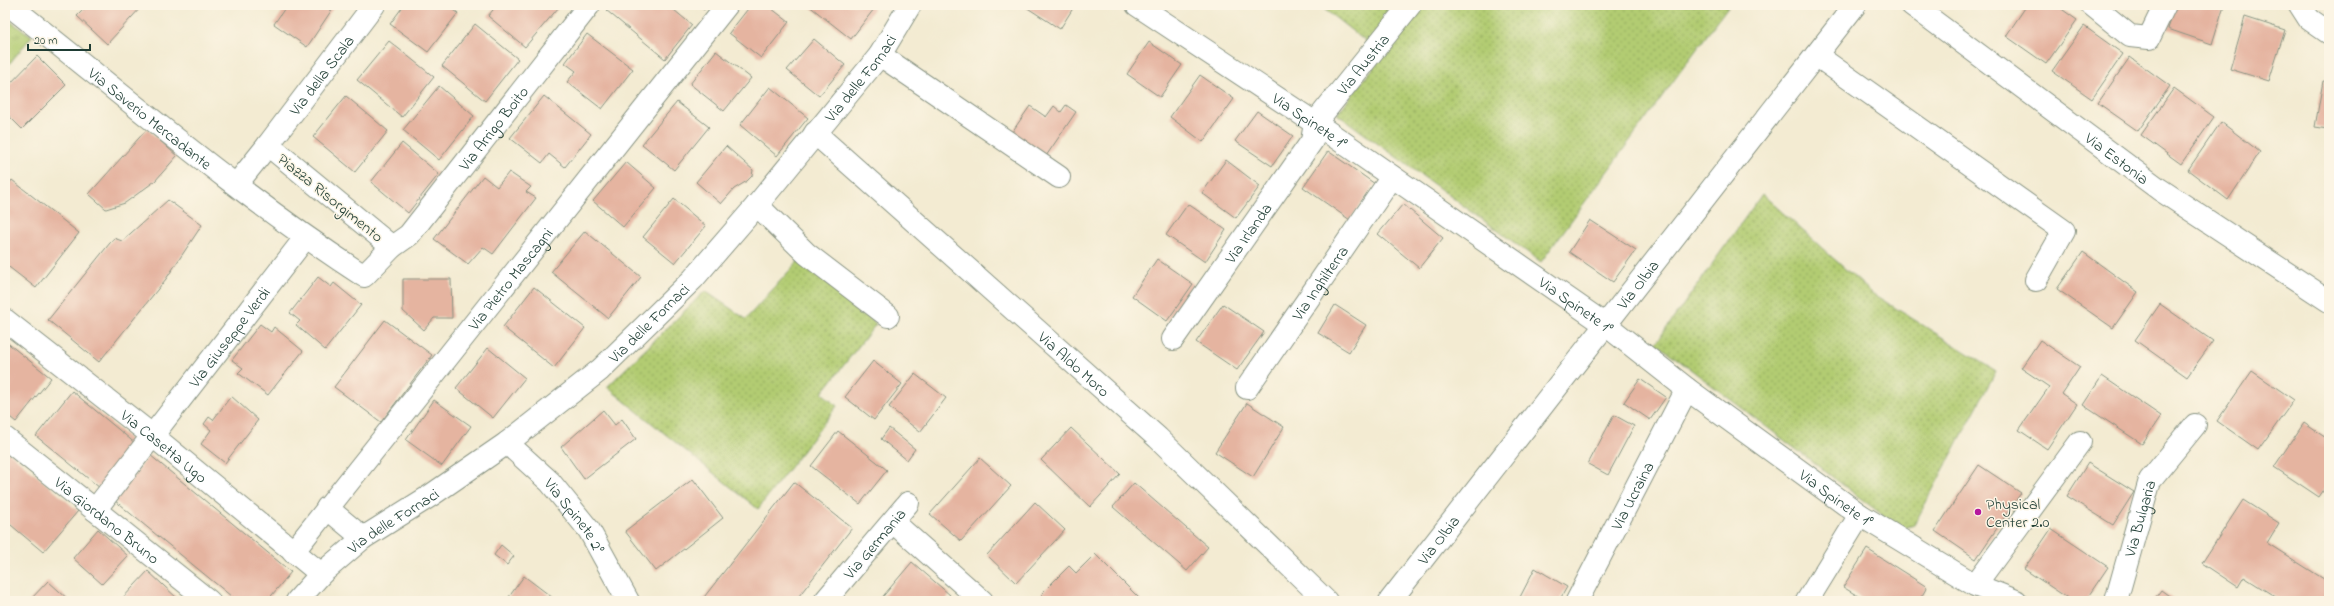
<svg xmlns="http://www.w3.org/2000/svg" width="2334" height="606" font-family="'Indie Flower',sans-serif">
<style>
.grass{fill:url(#grass-dots);stroke:#688453}
.park{fill:url(#park-tufts);stroke:#688453}
.building{fill:#e5b4a0}
.lines{fill:none;stroke-linecap:round;stroke-linejoin:round}
.minor-casing{stroke:#899483;stroke-width:24}
.minor{stroke:#fff;stroke-width:22}
.poi-dot{fill:#b5179e;stroke:#fcf5e5;stroke-width:1.5}
.labels{text-anchor:middle;stroke-width:3;stroke-linejoin:round;paint-order:stroke}
.street-label{font-size:16px;fill:#1f3d34;stroke:#fcf5e5}
.poi-label{font-size:16px;fill:#1f3d34;stroke:#fcf5e5;text-anchor:start}
</style>
<defs>
<pattern id="grass-dots" width="8" height="8" patternUnits="userSpaceOnUse"><rect width="8" height="8" fill="#b2cc72"/><path d="M2 2h.1M6 6h.1" fill="none" stroke="#90a75e" stroke-width="1.8" stroke-linecap="round"/></pattern>
<pattern id="park-tufts" width="24" height="20" patternUnits="userSpaceOnUse"><rect width="24" height="20" fill="#b2cc72"/><path d="M3 7l-1-3M5 7V3M7 7l1-3M15 17l-1-3M17 17v-4M19 17l1-3" fill="none" stroke="#90a75e"/></pattern>
</defs>
<rect width="100%" height="100%" fill="#fcf5e5"/>
<filter id="ink" filterUnits="userSpaceOnUse"><feTurbulence type="fractalNoise" baseFrequency=".025" numOctaves="2"/><feDisplacementMap in="SourceGraphic" scale="8" xChannelSelector="R" yChannelSelector="G"/><feConvolveMatrix kernelMatrix="1 2 1 2 8 2 1 2 1" color-interpolation-filters="sRGB"/></filter>
<filter id="wash" filterUnits="userSpaceOnUse"><feTurbulence type="fractalNoise" baseFrequency=".012" numOctaves="4" result="noise"/><feDisplacementMap in="SourceGraphic" scale="16" xChannelSelector="R" yChannelSelector="G"/><feGaussianBlur stdDeviation="0.9" result="paint"/><feColorMatrix in="noise" values="0 0 0 0 0 0 0 0 0 0 0 0 0 0 0 0 0 1.4 0 .05"/><feComposite in="paint" operator="in"/></filter>
<g filter="url(#wash)">
<rect width="100%" height="100%" fill="#f3ebd2"/>
<g class="grass">
<polygon points="1319,5 1400,5 1369,44"/>
<polygon points="1423,5 1729,5 1541,262 1337,114"/>
<polygon points="1762,194 1873,294 1996,371 1914,525 1901,529 1656,343"/>
<polygon points="800,259 876,324 822,393 837,406 758,509 607,387 705,291 746,319"/>
</g>
<polygon class="park" points="5,18 32,36 5,69"/>
<g id="blocks">
<g class="building">
<polygon points="88,5 143,5 107,44 77,16"/>
<polygon points="287,5 335,5 307,47 274,24"/>
<polygon points="404,5 447,5 458,13 428,52 390,24"/>
<polygon points="497,5 557,5 559,7 525,47 488,16"/>
<polygon points="610,5 668,5 692,25 665,59 606,10"/>
<polygon points="697,5 708,5 704,10"/>
<polygon points="751,5 767,5 789,22 761,58 729,33"/>
<polygon points="808,5 869,5 874,9 851,39"/>
<polygon points="1027,5 1075,5 1060,29 1026,7"/>
<polygon points="2027,5 2056,5 2077,20 2046,64 2006,36"/>
<polygon points="2175,5 2224,5 2212,44 2168,29"/>
<polygon points="2245,17 2285,30 2269,81 2230,69"/>
<polygon points="475,24 518,59 485,101 442,66"/>
<polygon points="2084,26 2123,54 2092,99 2052,71"/>
<polygon points="587,34 633,69 602,109 567,82 576,71 565,63"/>
<polygon points="814,39 845,65 819,96 787,70"/>
<polygon points="389,41 434,77 402,117 357,80"/>
<polygon points="1149,42 1182,65 1160,97 1127,74"/>
<polygon points="716,51 751,78 724,111 690,84"/>
<polygon points="37,56 66,85 22,129 5,112 5,89"/>
<polygon points="2130,57 2170,86 2138,131 2098,103"/>
<polygon points="1200,75 1234,99 1203,142 1170,117"/>
<polygon points="2323,81 2329,82 2329,129 2315,127"/>
<polygon points="439,86 474,116 439,160 403,130"/>
<polygon points="770,87 808,118 777,156 740,125"/>
<polygon points="2174,88 2214,117 2181,164 2141,135"/>
<polygon points="346,96 388,131 355,172 313,137"/>
<polygon points="544,96 591,134 565,167 549,154 542,163 510,138"/>
<polygon points="677,102 709,127 674,170 642,144"/>
<polygon points="1066,105 1076,112 1044,159 1010,135 1030,106 1046,117 1054,106 1061,112"/>
<polygon points="1257,111 1293,136 1272,166 1235,141"/>
<polygon points="2221,122 2260,152 2228,200 2188,170"/>
<polygon points="147,129 177,156 155,181 125,203 106,209 89,194"/>
<polygon points="402,143 439,174 408,213 371,182"/>
<polygon points="726,146 753,170 752,176 747,181 734,189 721,204 696,182"/>
<polygon points="1328,151 1375,184 1350,220 1303,187"/>
<polygon points="1226,160 1260,186 1236,218 1202,193"/>
<polygon points="626,162 656,188 623,227 593,201"/>
<polygon points="509,172 531,187 526,192 536,198 493,254 483,247 468,264 434,239 483,176 497,187"/>
<polygon points="12,180 79,233 36,288 5,264 5,189"/>
<polygon points="674,199 706,226 675,263 643,237"/>
<polygon points="168,200 202,225 166,279 99,362 48,320 114,238 122,241"/>
<polygon points="1188,204 1226,230 1205,262 1166,235"/>
<polygon points="1403,204 1443,238 1419,268 1378,234"/>
<polygon points="1590,220 1636,250 1613,282 1569,252"/>
<polygon points="585,231 641,277 608,318 551,272"/>
<polygon points="2083,252 2138,292 2113,328 2057,289"/>
<polygon points="1157,259 1193,284 1167,321 1132,296"/>
<polygon points="318,277 331,287 334,283 361,305 325,350 296,325 300,321 290,313"/>
<polygon points="403,279 451,279 452,318 434,318 424,330 403,311"/>
<polygon points="534,287 585,328 554,368 503,327"/>
<polygon points="1223,304 1264,332 1237,370 1196,342"/>
<polygon points="2160,304 2213,341 2187,377 2135,340"/>
<polygon points="1335,305 1366,325 1349,352 1318,333"/>
<polygon points="385,320 432,355 381,422 334,387"/>
<polygon points="260,324 271,332 274,327 303,351 268,395 238,373 243,368 232,360"/>
<polygon points="2040,340 2080,367 2062,394 2077,404 2047,449 2019,430 2049,387 2021,368"/>
<polygon points="5,341 51,378 16,422 5,413"/>
<polygon points="488,348 525,378 493,418 456,388"/>
<polygon points="873,361 902,384 874,420 845,397"/>
<polygon points="2252,371 2294,400 2258,450 2217,421"/>
<polygon points="915,374 946,398 920,432 889,407"/>
<polygon points="2102,376 2161,416 2142,444 2083,405"/>
<polygon points="1640,379 1666,397 1650,420 1624,402"/>
<polygon points="72,391 136,444 100,488 36,436"/>
<polygon points="231,396 258,420 225,463 201,444 211,430 204,424 209,417 213,420"/>
<polygon points="434,400 471,426 442,466 406,440"/>
<polygon points="1247,403 1284,427 1253,477 1215,452"/>
<polygon points="603,410 615,425 622,419 636,439 584,479 561,447"/>
<polygon points="1614,415 1634,426 1608,475 1588,464"/>
<polygon points="2304,423 2329,440 2329,482 2319,497 2274,467"/>
<polygon points="889,428 915,449 907,460 881,439"/>
<polygon points="1071,428 1120,474 1090,507 1041,460"/>
<polygon points="838,431 887,470 860,504 811,466"/>
<polygon points="5,449 78,511 43,552 5,520"/>
<polygon points="150,455 291,572 267,601 237,601 114,500"/>
<polygon points="980,458 1011,486 961,541 930,514"/>
<polygon points="2088,463 2134,492 2113,525 2067,496"/>
<polygon points="1979,465 2021,493 1976,559 1935,531"/>
<polygon points="693,479 723,518 656,571 625,531"/>
<polygon points="794,482 852,528 795,601 701,601"/>
<polygon points="1134,483 1208,547 1187,571 1113,507"/>
<polygon points="2243,500 2279,523 2267,543 2327,581 2329,578 2329,601 2282,601 2244,577 2238,587 2202,563"/>
<polygon points="1035,502 1065,530 1016,583 987,555"/>
<polygon points="98,529 128,556 102,584 73,558"/>
<polygon points="2051,529 2108,567 2085,601 2072,601 2024,569"/>
<polygon points="501,545 514,556 507,565 494,555"/>
<polygon points="1867,549 1927,587 1919,601 1866,601 1843,587"/>
<polygon points="1095,554 1142,601 1048,601 1041,594 1069,566 1076,573"/>
<polygon points="912,562 950,595 945,601 879,601"/>
<polygon points="1535,568 1567,587 1559,601 1518,601"/>
<polygon points="148,571 178,599 176,601 120,601"/>
<polygon points="524,576 557,601 506,601"/>
<polygon points="48,581 70,601 29,601"/>
<polygon points="2161,590 2176,601 2153,601"/>
</g>
</g>
</g>
<g filter="url(#ink)">
<use href="#blocks" fill-opacity="0" stroke="#899483" stroke-width="1"/>
<g class="lines">
<defs>
<g id="minor">
<path id="s1" d="M9,5C126,97 239,195 364,276L392,247L268,145L236,185"/>
<path id="s2" d="M1137,5L1315,123L1606,325L1687,389L1860,515L1975,585L2016,601"/>
<path id="s3" d="M1912,5L2159,189L2329,301"/>
<polyline points="2092,5 2130,36 2149,38 2165,5"/>
<polyline points="2300,5 2309,19 2329,33"/>
<polyline points="880,55 1059,177"/>
<polyline points="1816,55 2064,231 2036,280"/>
<path id="s4" d="M815,133L1158,438L1326,601"/>
<path id="s5" d="M268,145L374,5"/>
<polyline points="757,205 807,254 888,316"/>
<path id="s6" d="M392,247L409,235L589,5"/>
<path id="s7" d="M5,320L153,436L321,574"/>
<path id="s8" d="M1173,339L1312,141L1315,123L1410,5"/>
<path id="s9" d="M1247,388L1392,177"/>
<path id="s10" d="M5,438L209,601"/>
<path id="s11" d="M507,443L550,482L589,530L628,601"/>
<polyline points="327,508 363,538"/>
<path id="s12" d="M95,510L305,238"/>
<polyline points="893,522 982,601"/>
<path id="s13" d="M293,552L727,5"/>
<polyline points="1975,585 2080,442"/>
<path id="s14" d="M297,601L321,574L363,538L430,496L507,443L600,370L693,279L757,205L880,55L910,5"/>
<path id="s15" d="M825,601L908,503"/>
<path id="s16" d="M1390,601L1855,5"/>
<path id="s17" d="M1577,601L1687,389"/>
<polyline points="1807,601 1860,515"/>
<path id="s18" d="M2116,601L2150,480L2195,425"/>
</g>
</defs>
<use href="#minor" class="minor-casing"/>
<use href="#minor" class="minor"/>
</g>
</g>
<circle class="poi-dot" cx="1978" cy="512" r="4"/>
<g class="labels">
<g class="street-label">
<text dy="6" stroke="none"><textPath href="#s8" startOffset="336">Via Austria</textPath></text>
<text dy="6" stroke="none"><textPath href="#s5" startOffset="88">Via della Scala</textPath></text>
<text dy="6" stroke="none"><textPath href="#s14" startOffset="774">Via delle Fornaci</textPath></text>
<text dy="6" stroke="none"><textPath href="#s1" startOffset="181">Via Saverio Mercadante</textPath></text>
<text dy="6" stroke="none"><textPath href="#s2" startOffset="208">Via Spinete 1°</textPath></text>
<text dy="6" stroke="none"><textPath href="#s6" startOffset="157">Via Arrigo Boito</textPath></text>
<text dy="6" stroke="none"><textPath href="#s3" startOffset="256">Via Estonia</textPath></text>
<text transform="translate(331 197) rotate(39)" y="6">Piazza Risorgimento</text>
<text dy="6" stroke="none"><textPath href="#s8" startOffset="130">Via Irlanda</textPath></text>
<text dy="6" stroke="none"><textPath href="#s13" startOffset="349">Via Pietro Mascagni</textPath></text>
<text dy="6" stroke="none"><textPath href="#s9" startOffset="128">Via Inghilterra</textPath></text>
<text dy="6" stroke="none"><textPath href="#s16" startOffset="402">Via Olbia</textPath></text>
<text dy="6" stroke="none"><textPath href="#s2" startOffset="532">Via Spinete 1°</textPath></text>
<text dy="6" stroke="none"><textPath href="#s14" startOffset="450">Via delle Fornaci</textPath></text>
<text dy="6" stroke="none"><textPath href="#s12" startOffset="219">Via Giuseppe Verdi</textPath></text>
<text dy="6" stroke="none"><textPath href="#s4" startOffset="347">Via Aldo Moro</textPath></text>
<text dy="6" stroke="none"><textPath href="#s7" startOffset="203">Via Casetta Ugo</textPath></text>
<text dy="6" stroke="none"><textPath href="#s17" startOffset="119">Via Ucraina</textPath></text>
<text dy="6" stroke="none"><textPath href="#s2" startOffset="856">Via Spinete 1°</textPath></text>
<text dy="6" stroke="none"><textPath href="#s11" startOffset="100">Via Spinete 2°</textPath></text>
<text dy="6" stroke="none"><textPath href="#s10" startOffset="131">Via Giordano Bruno</textPath></text>
<text dy="6" stroke="none"><textPath href="#s18" startOffset="86">Via Bulgaria</textPath></text>
<text dy="6" stroke="none"><textPath href="#s14" startOffset="126">Via delle Fornaci</textPath></text>
<text dy="6" stroke="none"><textPath href="#s16" startOffset="78">Via Olbia</textPath></text>
<text dy="6" stroke="none"><textPath href="#s15" startOffset="76">Via Germania</textPath></text>
</g>
<g class="poi-label">
<text x="1986" y="509">Physical<tspan x="1986" dy="18">Center 2.0</tspan></text>
</g>
</g>
<rect width="2334" height="606" fill="none" stroke="#fcf5e5" stroke-width="20"/>
<path d="M28 44v6h62v-6" fill="none" stroke="#1f3d34" stroke-width="2"/>
<text x="34" y="44" font-size="12" fill="#1f3d34" stroke="#fcf5e5" stroke-width="3" paint-order="stroke">20 m</text>
</svg>
